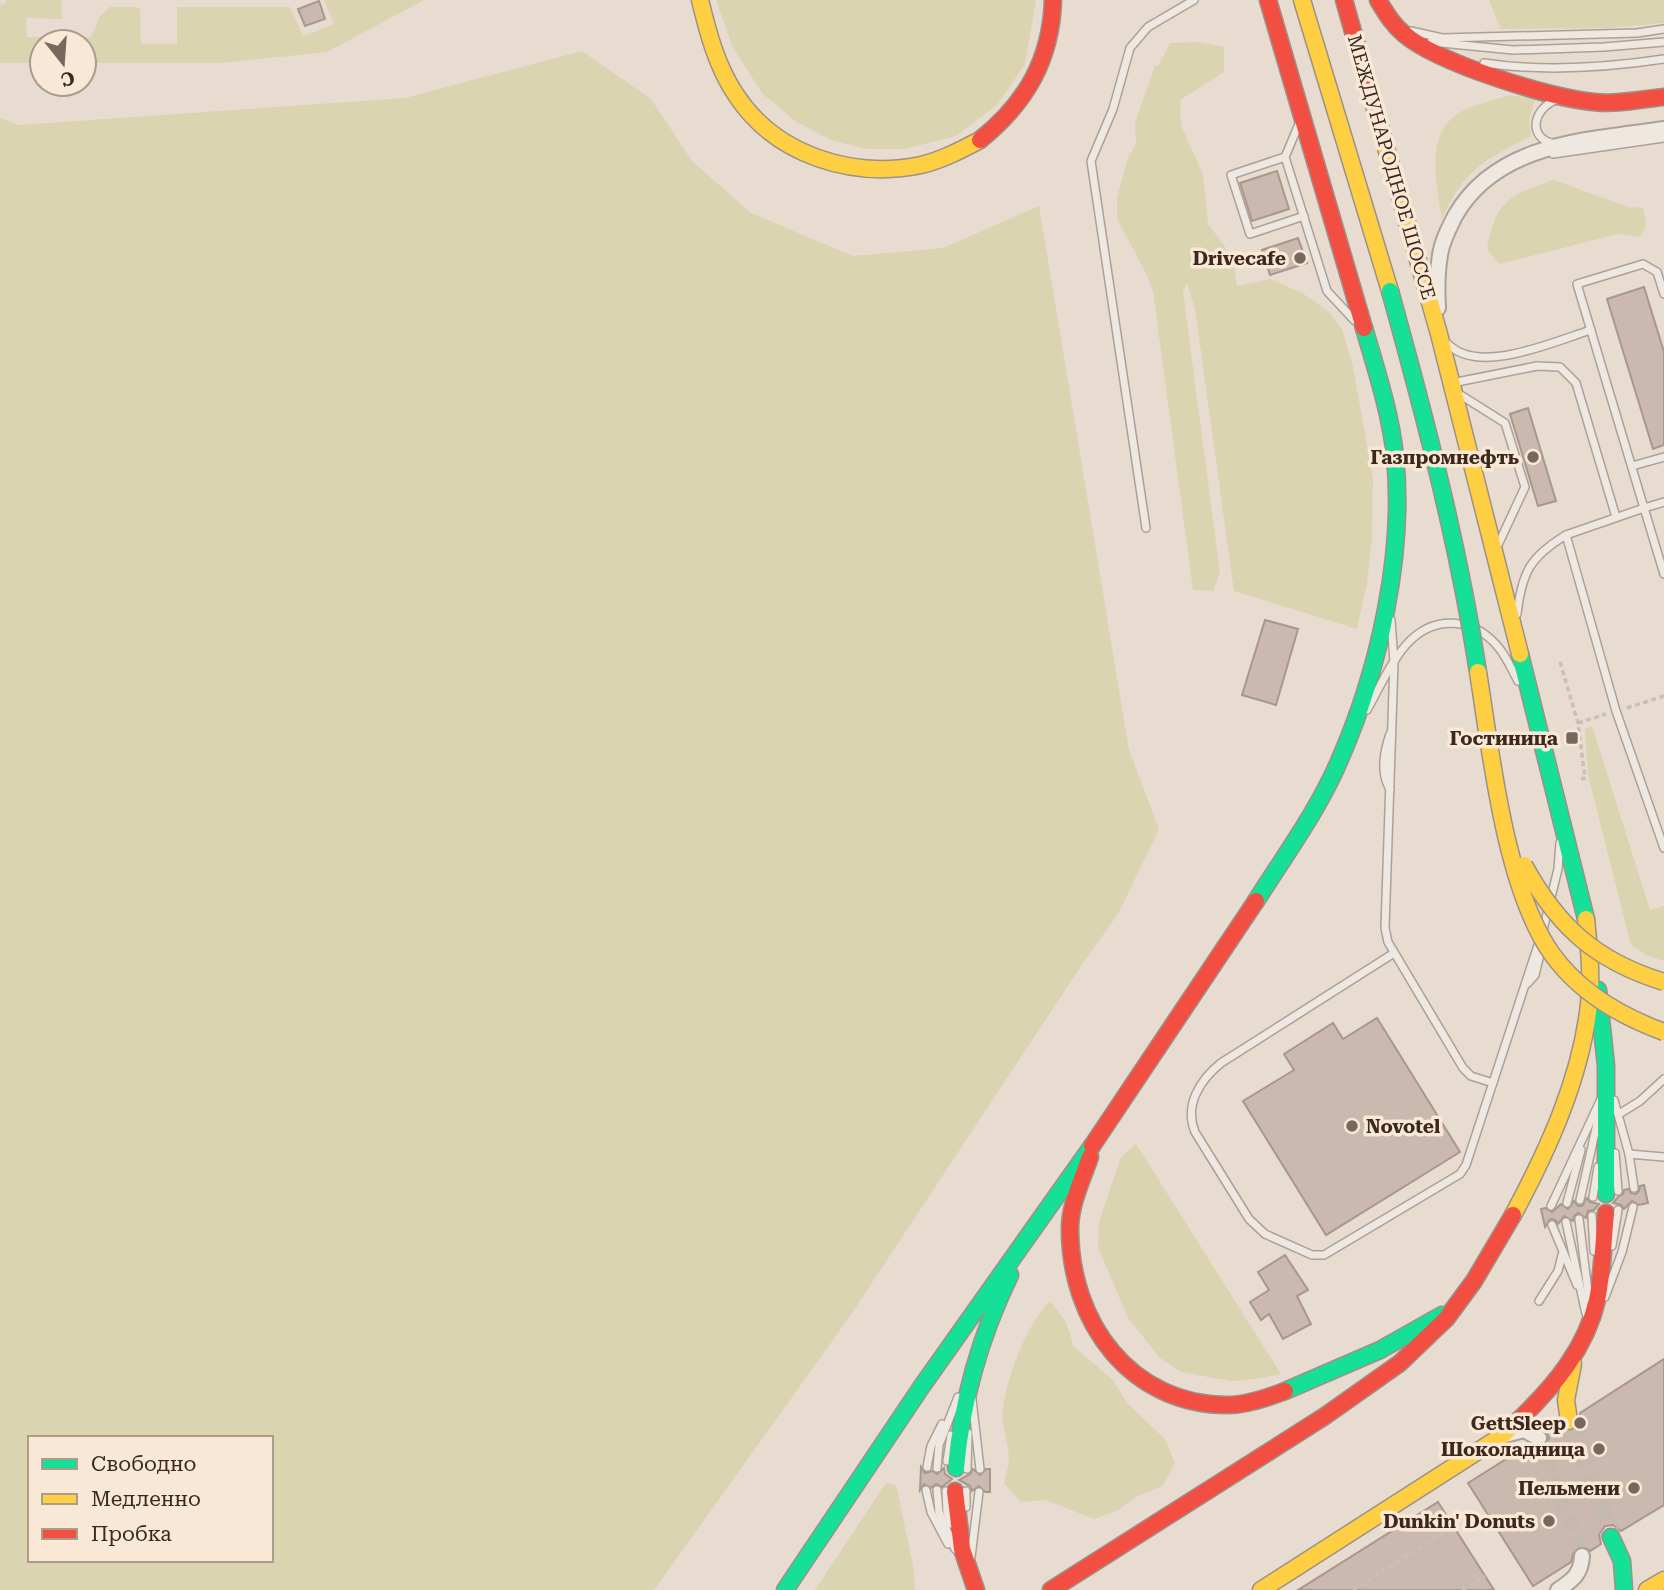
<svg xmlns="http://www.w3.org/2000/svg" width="1664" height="1590" font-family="'Roboto Serif',serif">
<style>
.green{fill:#dad4b1;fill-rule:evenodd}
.building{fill:#cbb9b0;stroke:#a8978e;stroke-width:2}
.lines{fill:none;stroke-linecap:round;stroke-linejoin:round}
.street-tunnel{stroke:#c5b8ac;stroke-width:14;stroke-dasharray:14 7;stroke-linecap:butt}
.secondary-tunnel{stroke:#c5b8ac;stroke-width:19;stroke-dasharray:19 10;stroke-linecap:butt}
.lane-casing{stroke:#aca198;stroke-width:10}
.street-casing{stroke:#aca198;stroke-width:18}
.fast-casing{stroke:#9c9188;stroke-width:19}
.slow-casing{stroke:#9c9188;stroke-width:19}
.jam-casing{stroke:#9c9188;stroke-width:19}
.path{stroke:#c8bfb7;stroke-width:3.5;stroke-dasharray:5 3.5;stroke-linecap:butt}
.lane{stroke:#efe8e1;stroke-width:7}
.street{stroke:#efe8e1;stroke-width:14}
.fast{stroke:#16e098;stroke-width:16}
.slow{stroke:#ffcf43;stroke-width:16}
.jam{stroke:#f24e42;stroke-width:16}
.fast-bridge-casing{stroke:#9c9188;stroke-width:19;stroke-linecap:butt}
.slow-bridge-casing{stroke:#9c9188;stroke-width:19;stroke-linecap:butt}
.fast-bridge{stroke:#16e098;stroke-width:16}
.slow-bridge{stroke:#ffcf43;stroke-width:16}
.poi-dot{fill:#78675c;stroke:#f8e8d5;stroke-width:2.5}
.labels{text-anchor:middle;stroke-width:7;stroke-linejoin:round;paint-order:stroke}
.street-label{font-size:19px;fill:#3d281e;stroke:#f8e8d5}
.poi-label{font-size:19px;font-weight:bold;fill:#3d281e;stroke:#f8e8d5;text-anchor:end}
</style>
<rect width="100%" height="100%" fill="#e7dccf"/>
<g class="green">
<polygon points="7,0 61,0 62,19 26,18 27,37 91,37 100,16 110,7 137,7 140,9 141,44 177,44 177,7 290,7 303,36 334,24 324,0 424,0 327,52 221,63 84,63 84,42 42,42 42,63 0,63 0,3 2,5"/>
<polygon points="716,0 1036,0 1025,64 998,104 956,136 905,149 866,149 831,140 795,121 762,93 733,48"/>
<polygon points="1489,0 1664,0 1664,23 1608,28 1501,29"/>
<polygon points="1199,42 1224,47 1224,72 1180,100 1181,126 1203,174 1208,224 1224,245 1235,271 1237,286 1270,279 1302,293 1328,311 1342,329 1353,367 1373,479 1372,539 1367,583 1357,629 1234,591 1195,309 1187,282 1183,292 1220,573 1213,591 1193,590 1153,291 1146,273 1117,219 1117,198 1127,161 1136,143 1135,123 1155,66 1159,65 1170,43"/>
<path d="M582,51L651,99L692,161L751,213L853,256L943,248L1039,206L1129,750L1159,829L1118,914L1083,963L848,1319L654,1590H0V118L19,125L405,98ZM30,1438H271V1560H30Z"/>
<path d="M1511,95L1535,100L1529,120L1531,136C1486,159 1463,170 1442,219C1437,186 1424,134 1459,113C1475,104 1494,100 1511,95Z"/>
<path d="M1554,180L1628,207L1643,208L1646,225L1640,237L1618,234L1499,264L1487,249C1495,202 1510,194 1554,180Z"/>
<polygon points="1592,726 1650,910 1664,906 1664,961 1646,955 1631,945 1588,775 1585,729"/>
<polygon points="1136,1144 1281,1374 1256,1379 1231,1381 1181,1372 1160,1358 1128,1318 1098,1247 1099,1222 1121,1157"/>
<path d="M1050,1301L1066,1322L1074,1347L1113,1380L1127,1403L1165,1439L1175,1463L1163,1486L1138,1496L1118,1510L1094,1519L1046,1500L1021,1502L1004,1483C1006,1475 1009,1465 1009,1457C1008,1440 1001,1426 1003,1409C1006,1379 1028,1321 1050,1301Z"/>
<polygon points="886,1483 896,1485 913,1565 915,1590 815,1590"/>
</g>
<g class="building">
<polygon points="319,1 325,19 305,26 298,9"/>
<polygon points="1277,171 1289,209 1252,221 1240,183"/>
<polygon points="1298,238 1307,263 1270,275 1262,250"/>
<polygon points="1644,287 1664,352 1664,445 1653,449 1607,299"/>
<polygon points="1528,408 1556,501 1538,506 1510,414"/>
<polygon points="1265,620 1298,629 1276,705 1242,695"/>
<polygon points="1377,1018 1460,1152 1326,1235 1243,1101 1294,1070 1284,1054 1333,1023 1343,1039"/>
<polygon points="1644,1185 1648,1203 1639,1205 1632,1201 1624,1209 1621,1205 1613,1203 1618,1197 1623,1194 1624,1190 1628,1189 1631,1193 1636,1194 1639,1191 1640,1186"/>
<polygon points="1587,1198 1590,1202 1599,1204 1594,1210 1588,1211 1586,1218 1578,1213 1574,1216 1573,1221 1564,1216 1558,1224 1555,1220 1550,1219 1545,1227 1541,1209 1545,1208 1552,1212 1561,1204 1568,1209 1574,1201 1578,1206 1582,1206"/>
<polygon points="1285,1255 1308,1290 1297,1296 1311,1324 1283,1339 1269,1314 1261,1320 1250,1302 1269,1290 1258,1272"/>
<polygon points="1664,1359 1664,1505 1621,1531 1613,1525 1605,1526 1599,1535 1601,1544 1590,1551 1584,1547 1578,1548 1574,1551 1571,1562 1533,1586 1468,1483 1530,1444 1539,1448 1545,1446 1549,1438 1547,1433 1558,1427 1565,1433 1576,1431 1581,1425 1580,1413"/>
<polygon points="921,1467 925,1473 932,1471 937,1474 944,1468 945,1474 952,1479 942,1487 936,1484 931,1488 924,1484 920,1490"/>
<polygon points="973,1469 980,1475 986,1469 990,1469 990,1492 985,1492 979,1486 972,1491 970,1486 959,1480 970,1474"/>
<polygon points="1438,1502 1494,1590 1298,1590"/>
</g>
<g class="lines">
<polyline class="street-tunnel" points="1539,1438 1582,1556"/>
<polyline class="secondary-tunnel" points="1569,1421 1611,1537"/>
<defs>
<g id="lane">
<polyline points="1411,31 1442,38 1637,33 1664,29"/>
<polyline points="1431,42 1513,50 1604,47 1664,42"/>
<path d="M1484,63C1543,72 1604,68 1664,59"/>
<path d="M1556,100C1532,109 1527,140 1556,144"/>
<polyline points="1299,124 1285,157 1327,291 1354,320"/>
<polyline points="1553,154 1664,138"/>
<polyline points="1285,157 1231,175 1250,234 1304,216"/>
<polyline points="1664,294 1657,272 1643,264 1577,284 1644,508 1566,535 1616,711 1664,848"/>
<path d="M1448,344C1479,376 1555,341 1591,330"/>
<polyline points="1452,383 1537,366 1560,367 1576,383 1616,517"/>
<polyline points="1459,394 1505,423 1525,487 1498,545"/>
<polyline points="1632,466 1664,457"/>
<polyline points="1664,502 1644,508 1664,574"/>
<polyline points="1146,528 1091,161 1113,109 1130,48 1148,27 1194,0"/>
<path d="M1517,614C1522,572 1530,557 1566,535"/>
<polyline points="1391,620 1394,662 1385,928 1388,942 1463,1068 1471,1076 1493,1083"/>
<path d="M1367,710C1379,689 1390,663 1406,645C1433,614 1474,617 1499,648C1507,658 1512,670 1518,681"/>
<path d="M1390,789C1380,774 1384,751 1390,734"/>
<polyline points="1543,930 1558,869 1560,843"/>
<path d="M1394,953L1221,1063C1200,1080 1184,1105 1195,1132L1249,1219L1265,1234L1312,1255H1324L1460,1174L1466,1165L1539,942"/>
<polyline points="1528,983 1535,975 1542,946"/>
<polyline points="1614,1100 1629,1154 1634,1188"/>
<polyline points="1619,1114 1640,1101 1664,1079"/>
<polyline points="1615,1153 1618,1191"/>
<polyline points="1629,1154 1664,1157"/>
<polyline points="1593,1197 1598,1167"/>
<polyline points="1580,1200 1599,1115"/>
<polyline points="1567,1203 1581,1150"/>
<polyline points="1551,1206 1601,1099"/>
<polyline points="1592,1216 1594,1251"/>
<polyline points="1579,1219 1589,1300"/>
<polyline points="1566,1222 1586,1314"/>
<polyline points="1552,1225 1577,1285"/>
<polyline points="1612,1246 1618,1210"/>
<polyline points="1605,1297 1622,1252 1633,1207"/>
<polyline points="1539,1301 1558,1271 1562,1255"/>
<polyline points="972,1399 980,1469"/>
<polyline points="947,1461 951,1435"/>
<polyline points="927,1467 931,1446 942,1424"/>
<polyline points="937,1468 939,1445 958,1397"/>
<polyline points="967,1469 968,1433"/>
<polyline points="926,1490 931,1512 948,1544"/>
<polyline points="937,1490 939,1512 955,1549"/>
<polyline points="946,1491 947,1512 951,1524"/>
<polyline points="966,1507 966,1491"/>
<polyline points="971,1557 979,1492"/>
</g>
<g id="street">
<path d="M1438,308C1437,291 1437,273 1440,255C1442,241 1449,228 1455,216C1497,142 1589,140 1664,129"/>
<polyline points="1505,1435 1524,1430 1539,1438"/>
<path d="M1558,1590C1573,1580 1581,1574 1582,1556"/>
</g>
<g id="fast">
<polyline points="1520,654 1586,919"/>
<path d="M1256,901C1285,855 1319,809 1340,759C1379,670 1405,553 1395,457C1391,415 1376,369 1364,328"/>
<polyline points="1598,990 1606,1066 1606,1194"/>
<polyline points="1285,1391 1380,1350 1442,1315"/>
<path d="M956,1468C962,1399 980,1337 1010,1275"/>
<polyline points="1611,1537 1622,1561 1624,1590"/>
<polyline points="785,1590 922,1386 1092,1146"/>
</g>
<g id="slow">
<path d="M700,0C708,33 717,67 736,95C776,156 853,179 921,165C942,160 961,150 980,140"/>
<polyline points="1302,0 1390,291"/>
<polyline points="1373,102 1439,334 1520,654"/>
<path d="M1513,1215C1548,1150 1581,1078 1589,1004C1592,976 1589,947 1586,919"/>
<polyline points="1569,1421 1566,1400 1573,1364"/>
<polyline points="1261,1590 1500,1437 1521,1418"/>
<polyline points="1647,1590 1664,1580"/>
</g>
<g id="jam">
<polyline points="1268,0 1364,328"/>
<polyline points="1344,0 1373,102"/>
<path d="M1378,0C1386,13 1392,24 1404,34C1438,63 1549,98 1594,102C1617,105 1642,99 1664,97"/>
<path d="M980,140C1026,103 1051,60 1053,0"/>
<polyline points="1092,1146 1256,901"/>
<path d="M1090,1157C1082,1180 1070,1204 1070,1229C1070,1322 1130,1405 1228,1405C1247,1405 1267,1398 1285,1391"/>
<path d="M1521,1418C1555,1385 1586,1348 1597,1300C1603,1272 1603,1242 1606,1213"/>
<polyline points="955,1491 962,1549 976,1590"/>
<polyline points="1051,1590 1325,1416 1400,1363 1446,1319 1474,1281 1513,1215"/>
</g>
</defs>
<use href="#lane" class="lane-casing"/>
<use href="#street" class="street-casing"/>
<use href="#fast" class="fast-casing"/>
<use href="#slow" class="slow-casing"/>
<use href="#jam" class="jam-casing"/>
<g class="path">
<polyline points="1560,662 1578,723 1585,778 1581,779"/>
<polyline points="1627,708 1664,696"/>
<polyline points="1578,723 1606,714"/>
<polyline points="1353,1590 1454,1526"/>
<polyline points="1462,1590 1485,1576"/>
</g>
<use href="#lane" class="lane"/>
<use href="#street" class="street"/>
<use href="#fast" class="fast"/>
<use href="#slow" class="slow"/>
<use href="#jam" class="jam"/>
<defs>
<path id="fast-bridge" d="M1390,291C1425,417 1458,543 1478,672"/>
<g id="slow-bridge">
<path d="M1478,672C1491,753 1505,888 1552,954C1580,993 1620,1016 1664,1032"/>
<path d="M1524,865C1558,927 1596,961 1664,982"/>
</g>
</defs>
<use href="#fast-bridge" class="fast-bridge-casing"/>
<use href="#slow-bridge" class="slow-bridge-casing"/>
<use href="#fast-bridge" class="fast-bridge"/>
<use href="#slow-bridge" class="slow-bridge"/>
</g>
<g class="poi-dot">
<circle cx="1300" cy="258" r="7"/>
<circle cx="1533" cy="457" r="7"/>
<rect x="1565" y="731" width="14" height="14" rx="3.5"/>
<circle cx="1352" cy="1126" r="7"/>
<circle cx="1580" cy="1423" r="7"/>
<circle cx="1599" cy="1449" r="7"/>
<circle cx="1634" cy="1488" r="7"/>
<circle cx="1549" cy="1521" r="7"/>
</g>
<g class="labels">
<g class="street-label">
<text transform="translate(1392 167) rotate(74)" y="7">МЕЖДУНАРОДНОЕ ШОССЕ</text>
</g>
<g class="poi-label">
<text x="1286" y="265">Drivecafe</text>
<text x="1519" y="464">Газпромнефть</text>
<text x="1558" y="745">Гостиница</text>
<text x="1366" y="1133" text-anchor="start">Novotel</text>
<text x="1566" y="1430">GettSleep</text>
<text x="1585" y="1456">Шоколадница</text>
<text x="1620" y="1495">Пельмени</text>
<text x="1535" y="1528">Dunkin' Donuts</text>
</g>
</g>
<rect x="28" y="1436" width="245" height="126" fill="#f8e8d5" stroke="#ad9b8c" stroke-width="2"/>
<rect x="42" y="1459" width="35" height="10" fill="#16e098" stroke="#ad9b8c" stroke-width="2"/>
<text x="91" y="1471" font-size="21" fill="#3d281e">Свободно</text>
<rect x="42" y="1494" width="35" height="10" fill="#ffcf43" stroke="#ad9b8c" stroke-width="2"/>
<text x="91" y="1506" font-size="21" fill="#3d281e">Медленно</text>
<rect x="42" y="1529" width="35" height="10" fill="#f24e42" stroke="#ad9b8c" stroke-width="2"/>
<text x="91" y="1541" font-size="21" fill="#3d281e">Пробка</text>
<g transform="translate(63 63) rotate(163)"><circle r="33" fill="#f8e8d5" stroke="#ad9b8c" stroke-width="2"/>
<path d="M0-5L12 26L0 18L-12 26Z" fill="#78675c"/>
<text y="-10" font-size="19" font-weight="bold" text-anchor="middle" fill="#3d281e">С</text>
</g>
</svg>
